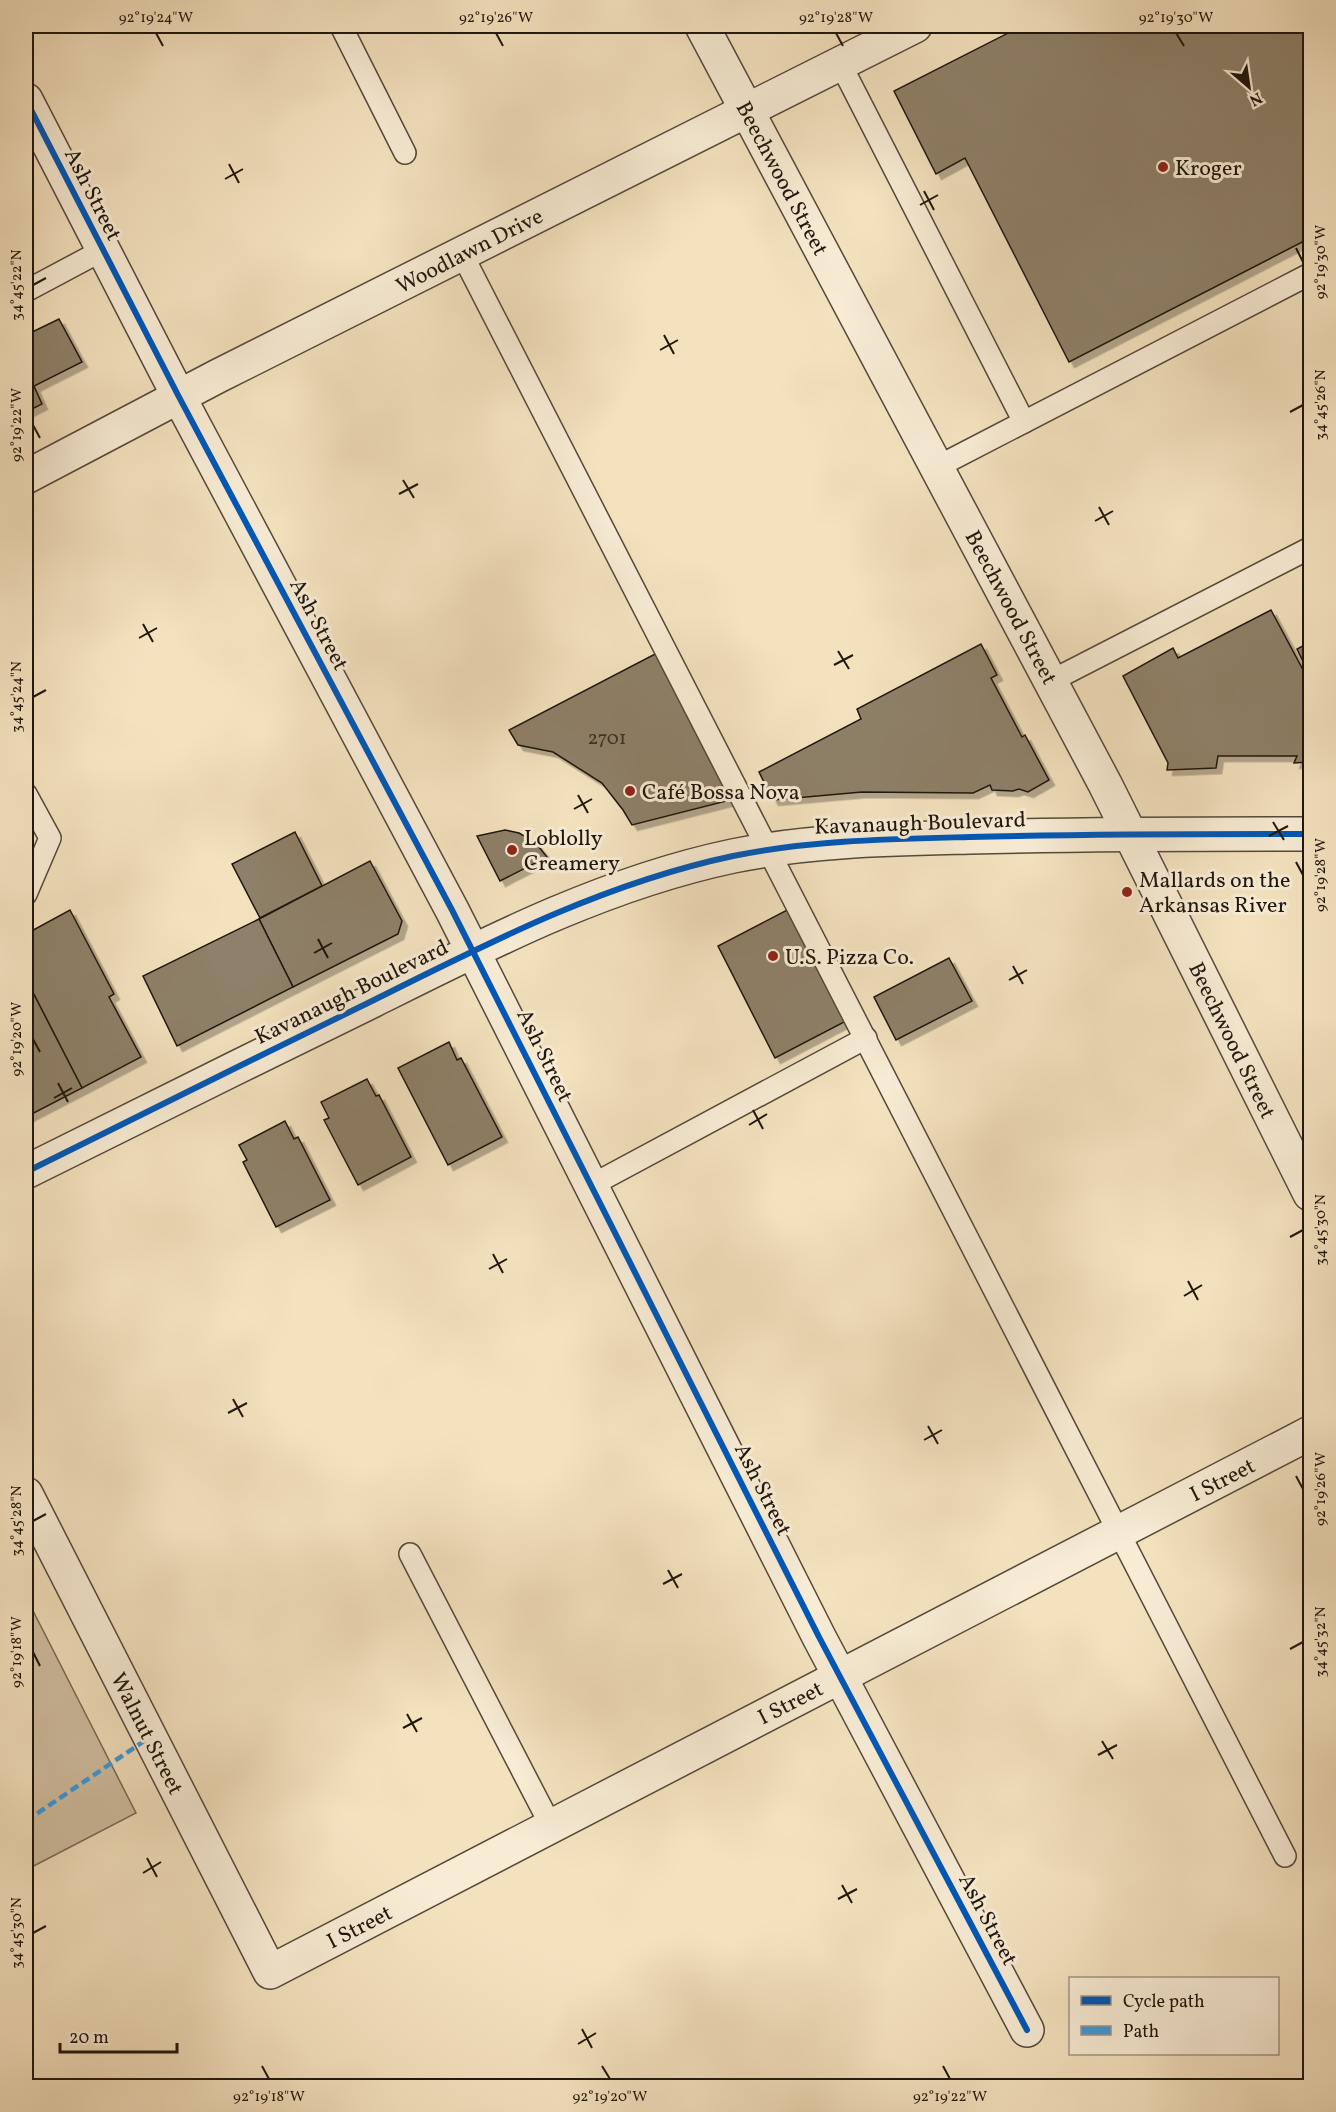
<svg xmlns="http://www.w3.org/2000/svg" width="1336" height="2112" font-family="Vollkorn,serif">
<style>
.green{fill:#d0bfa1;stroke:#786a56;stroke-width:1.5}
.building{fill:#8e8069;stroke:#1f160c;stroke-width:1.5;filter:url(#shadow)}
.lines{fill:none;stroke-linecap:round;stroke-linejoin:round}
.service-casing{stroke:#544939;stroke-width:24}
.minor-casing{stroke:#544939;stroke-width:36}
.tertiary-casing{stroke:#544939;stroke-width:36}
.service{stroke:#f8ecd5;stroke-width:21}
.minor{stroke:#f8ecd5;stroke-width:33}
.tertiary{stroke:#f8ecd5;stroke-width:33}
.quiet{stroke:#3c9ade;stroke-width:4.5;stroke-dasharray:9 4.5;stroke-linecap:butt}
.cycleway-casing{stroke:#f8ecd5;stroke-width:10}
.cycleway{stroke:#0057b8;stroke-width:6}
.ticks{fill:none;stroke:#1f160c;stroke-width:2}
.poi-dot{fill:#8f2418;stroke:#f8ecd5;stroke-width:2}
.labels{text-anchor:middle;stroke-width:6;stroke-linejoin:round;paint-order:stroke}
.number-label{font-size:20px;fill:#3b3023}
.poi-label{font-size:22px;fill:#1f160c;stroke:#f8ecd5;text-anchor:start}
.street-label{font-size:22px;fill:#1f160c;stroke:#f8ecd5}
.neatline{fill:none;stroke:#1f160c;stroke-width:2}
.ticks-label{font-size:15px;text-anchor:middle;fill:#1f160c}
</style>
<defs>
<filter id="shadow"><feDropShadow dx="5.5" dy="5.5" stdDeviation="0" flood-color="#0004"/></filter>
</defs>
<rect width="100%" height="100%" fill="#f4e2bf"/>
<filter id="stains"><feTurbulence type="fractalNoise" baseFrequency=".00333" numOctaves="4"/><feColorMatrix values="0 0 0 0 .2 0 0 0 0 .09 0 0 0 0 .02 0 0 0 .5 -.17"/></filter>
<radialGradient id="worn" r=".72"><stop offset=".6" stop-color="#630" stop-opacity="0"/><stop offset="1" stop-color="#630" stop-opacity=".3"/></radialGradient>
<polygon class="green" points="26,1597 136,1813 26,1870"/>
<g class="building">
<polygon points="1022,26 1309,26 1310,238 1069,362 965,158 936,174 894,91"/>
<polygon points="59,319 82,362 34,386 42,404 26,412 26,335"/>
<polygon points="1271,610 1310,683 1310,762 1294,763 1297,756 1218,756 1216,768 1167,770 1168,763 1123,676 1173,648 1178,658"/>
<polygon points="1310,642 1310,676 1297,649"/>
<polygon points="981,644 997,675 991,678 1022,737 1025,735 1049,780 1028,792 1019,789 1013,791 992,790 990,785 973,793 862,792 773,800 759,772 861,719 857,709"/>
<polygon points="657,653 734,799 632,825 623,810 602,783 553,752 518,745 509,730"/>
<polygon points="505,830 519,833 535,842 547,857 500,881 477,836"/>
<polygon points="295,832 322,886 260,918 232,864"/>
<polygon points="370,861 402,921 398,934 293,987 259,919"/>
<polygon points="791,908 848,1020 775,1058 718,946"/>
<polygon points="70,910 114,994 109,997 141,1057 82,1088 26,979 26,934"/>
<polygon points="259,919 293,987 177,1046 143,976"/>
<polygon points="949,958 972,1001 896,1040 874,997"/>
<polygon points="26,979 82,1088 26,1117"/>
<polygon points="449,1042 457,1060 461,1058 502,1137 448,1165 398,1068"/>
<polygon points="367,1079 376,1096 379,1095 411,1157 358,1185 324,1120 329,1118 321,1102"/>
<polygon points="285,1121 294,1139 298,1137 330,1200 276,1227 243,1162 247,1160 239,1145"/>
</g>
<g class="lines">
<defs>
<g id="service">
<polyline points="341,26 405,153"/>
<polyline points="840,63 1024,422"/>
<polyline points="462,254 1285,1856"/>
<polyline points="26,291 103,250"/>
<polyline points="937,467 1310,274"/>
<polyline points="1051,681 1310,548"/>
<polyline points="26,794 50,838 26,894"/>
<polyline points="590,1186 866,1038"/>
<polyline points="410,1554 551,1826"/>
</g>
<g id="minor">
<polyline points="702,26 1105,784 1310,1194"/>
<polyline points="26,100 179,397 452,910 819,1637 1027,2030"/>
<polyline points="26,477 218,376 915,26"/>
<polyline points="26,1494 270,1972 1310,1433"/>
</g>
<path id="tertiary" d="M26,1172C141,1114 258,1057 374,1000C490,942 605,883 733,856C811,840 891,839 970,837C1084,834 1197,834 1310,834"/>
</defs>
<use href="#service" class="service-casing"/>
<use href="#minor" class="minor-casing"/>
<use href="#tertiary" class="tertiary-casing"/>
<use href="#service" class="service"/>
<use href="#minor" class="minor"/>
<use href="#tertiary" class="tertiary"/>
<polyline class="quiet" points="26,1821 150,1737"/>
<defs>
<g id="cycleway">
<polyline points="26,100 179,397 452,910 819,1637 1027,2030"/>
<path d="M26,1172C141,1114 258,1057 374,1000C490,942 605,883 733,856C811,840 891,839 970,837C1084,834 1197,834 1310,834"/>
</g>
</defs>
<use href="#cycleway" class="cycleway-casing"/>
<use href="#cycleway" class="cycleway"/>
</g>
<path class="ticks" d="M156,33L163,46M496,33L503,46M836,33L843,46M1176,33L1184,46M229,164L239,183M225,179L243,169M924,191L934,210M920,205L938,195M1296,248L1303,262M33,285L46,278M664,335L674,354M660,350L678,340M1290,412L1303,405M33,425L40,438M403,480L414,498M399,494L418,484M1099,507L1109,525M1095,521L1113,511M143,624L153,642M139,638L157,628M838,651L849,669M834,665L853,655M33,697L46,690M578,795L588,813M574,809L592,799M1273,822L1284,840M1269,836L1288,826M1296,862L1303,875M318,939L328,958M314,953L332,943M1013,966L1023,984M1009,980L1027,970M33,1039L40,1052M58,1083L68,1102M54,1098L72,1088M753,1110L763,1129M749,1125L767,1114M1290,1237L1303,1230M493,1254L503,1273M489,1269L507,1259M1188,1281L1198,1300M1184,1296L1202,1285M233,1399L243,1417M228,1413L247,1403M928,1426L938,1444M924,1440L942,1430M1296,1476L1303,1489M33,1521L46,1514M668,1570L678,1588M663,1584L682,1574M1290,1649L1303,1642M33,1652L40,1666M407,1714L417,1732M403,1728L422,1718M1102,1741L1113,1759M1098,1755L1117,1745M147,1858L157,1877M143,1873L161,1862M842,1885L852,1903M838,1899L857,1889M33,1933L46,1926M582,2029L592,2048M578,2044L596,2033M262,2066L269,2079M602,2066L610,2079M943,2066L950,2079"/>
<g class="poi-dot">
<circle cx="1163" cy="167" r="6"/>
<circle cx="630" cy="791" r="6"/>
<circle cx="512" cy="850" r="6"/>
<circle cx="1127" cy="892" r="6"/>
<circle cx="773" cy="956" r="6"/>
</g>
<g class="labels">
<g class="number-label">
<text x="607" y="744">2701</text>
</g>
<g class="poi-label">
<text x="1175" y="175">Kroger</text>
<text x="642" y="799">Café Bossa Nova</text>
<text x="524" y="845">Loblolly<tspan x="524" dy="25">Creamery</tspan></text>
<text x="1139" y="887">Mallards on the<tspan x="1139" dy="25">Arkansas River</tspan></text>
<text x="785" y="964">U.S. Pizza Co.</text>
</g>
<g class="street-label">
<text transform="translate(783 178) rotate(62)" y="8">Beechwood Street</text>
<text transform="translate(94 194) rotate(63)" y="8">Ash Street</text>
<text transform="translate(469 250) rotate(-27)" y="8">Woodlawn Drive</text>
<text transform="translate(1012 607) rotate(62)" y="8">Beechwood Street</text>
<text transform="translate(320 624) rotate(62)" y="8">Ash Street</text>
<text transform="translate(920 822) rotate(-2)" y="8">Kavanaugh Boulevard</text>
<text transform="translate(351 991) rotate(-26)" y="8">Kavanaugh Boulevard</text>
<text transform="translate(1233 1040) rotate(64)" y="8">Beechwood Street</text>
<text transform="translate(546 1055) rotate(64)" y="8">Ash Street</text>
<text transform="translate(1222 1479) rotate(-27)" y="8">I Street</text>
<text transform="translate(764 1489) rotate(63)" y="8">Ash Street</text>
<text transform="translate(790 1702) rotate(-27)" y="8">I Street</text>
<text transform="translate(148 1733) rotate(63)" y="8">Walnut Street</text>
<text transform="translate(989 1919) rotate(62)" y="8">Ash Street</text>
<text transform="translate(359 1926) rotate(-27)" y="8">I Street</text>
</g>
</g>
<rect width="1336" height="2112" fill="none" stroke="#f4e2bf" stroke-width="66"/>
<rect x="1069" y="1977" width="210" height="78" fill="#f8ecd5" stroke="#a19685" stroke-width="1.5"/>
<rect x="1081" y="1996" width="30" height="9" fill="#0057b8" stroke="#a19685" stroke-width="1.5"/>
<text x="1123" y="2007" font-size="18" fill="#1f160c">Cycle path</text>
<rect x="1081" y="2026" width="30" height="9" fill="#3c9ade" stroke="#a19685" stroke-width="1.5"/>
<text x="1123" y="2037" font-size="18" fill="#1f160c">Path</text>
<g transform="translate(1249 87) rotate(151)" stroke="#f8ecd5" stroke-width="4.5" paint-order="stroke">
<path d="M0-4.5L10 22L0 15L-10 22Z" fill="#1f160c"/>
<text y="-9" font-size="16" font-weight="bold" text-anchor="middle" fill="#1f160c">N</text>
</g>
<path d="M60 2043v9h117v-9" fill="none" stroke="#1f160c" stroke-width="3"/>
<text x="69" y="2043" font-size="18" fill="#1f160c" stroke="#f8ecd5" stroke-width="4.5" paint-order="stroke">20 m</text>
<rect x="33" y="33" width="1270" height="2046" class="neatline"/>
<g class="ticks-label">
<text x="156" y="22">92°19'24"W</text>
<text x="496" y="22">92°19'26"W</text>
<text x="836" y="22">92°19'28"W</text>
<text x="1176" y="22">92°19'30"W</text>
<text transform="translate(1320 262) rotate(-90)" y="5">92°19'30"W</text>
<text transform="translate(16 285) rotate(-90)" y="5">34°45'22"N</text>
<text transform="translate(1320 405) rotate(-90)" y="5">34°45'26"N</text>
<text transform="translate(16 425) rotate(-90)" y="5">92°19'22"W</text>
<text transform="translate(16 697) rotate(-90)" y="5">34°45'24"N</text>
<text transform="translate(1320 875) rotate(-90)" y="5">92°19'28"W</text>
<text transform="translate(16 1039) rotate(-90)" y="5">92°19'20"W</text>
<text transform="translate(1320 1230) rotate(-90)" y="5">34°45'30"N</text>
<text transform="translate(1320 1489) rotate(-90)" y="5">92°19'26"W</text>
<text transform="translate(16 1521) rotate(-90)" y="5">34°45'28"N</text>
<text transform="translate(1320 1642) rotate(-90)" y="5">34°45'32"N</text>
<text transform="translate(16 1652) rotate(-90)" y="5">92°19'18"W</text>
<text transform="translate(16 1933) rotate(-90)" y="5">34°45'30"N</text>
<text x="269" y="2101">92°19'18"W</text>
<text x="610" y="2101">92°19'20"W</text>
<text x="950" y="2101">92°19'22"W</text>
</g>
<rect width="100%" height="100%" filter="url(#stains)"/>
<rect width="100%" height="100%" fill="url(#worn)"/>
</svg>
